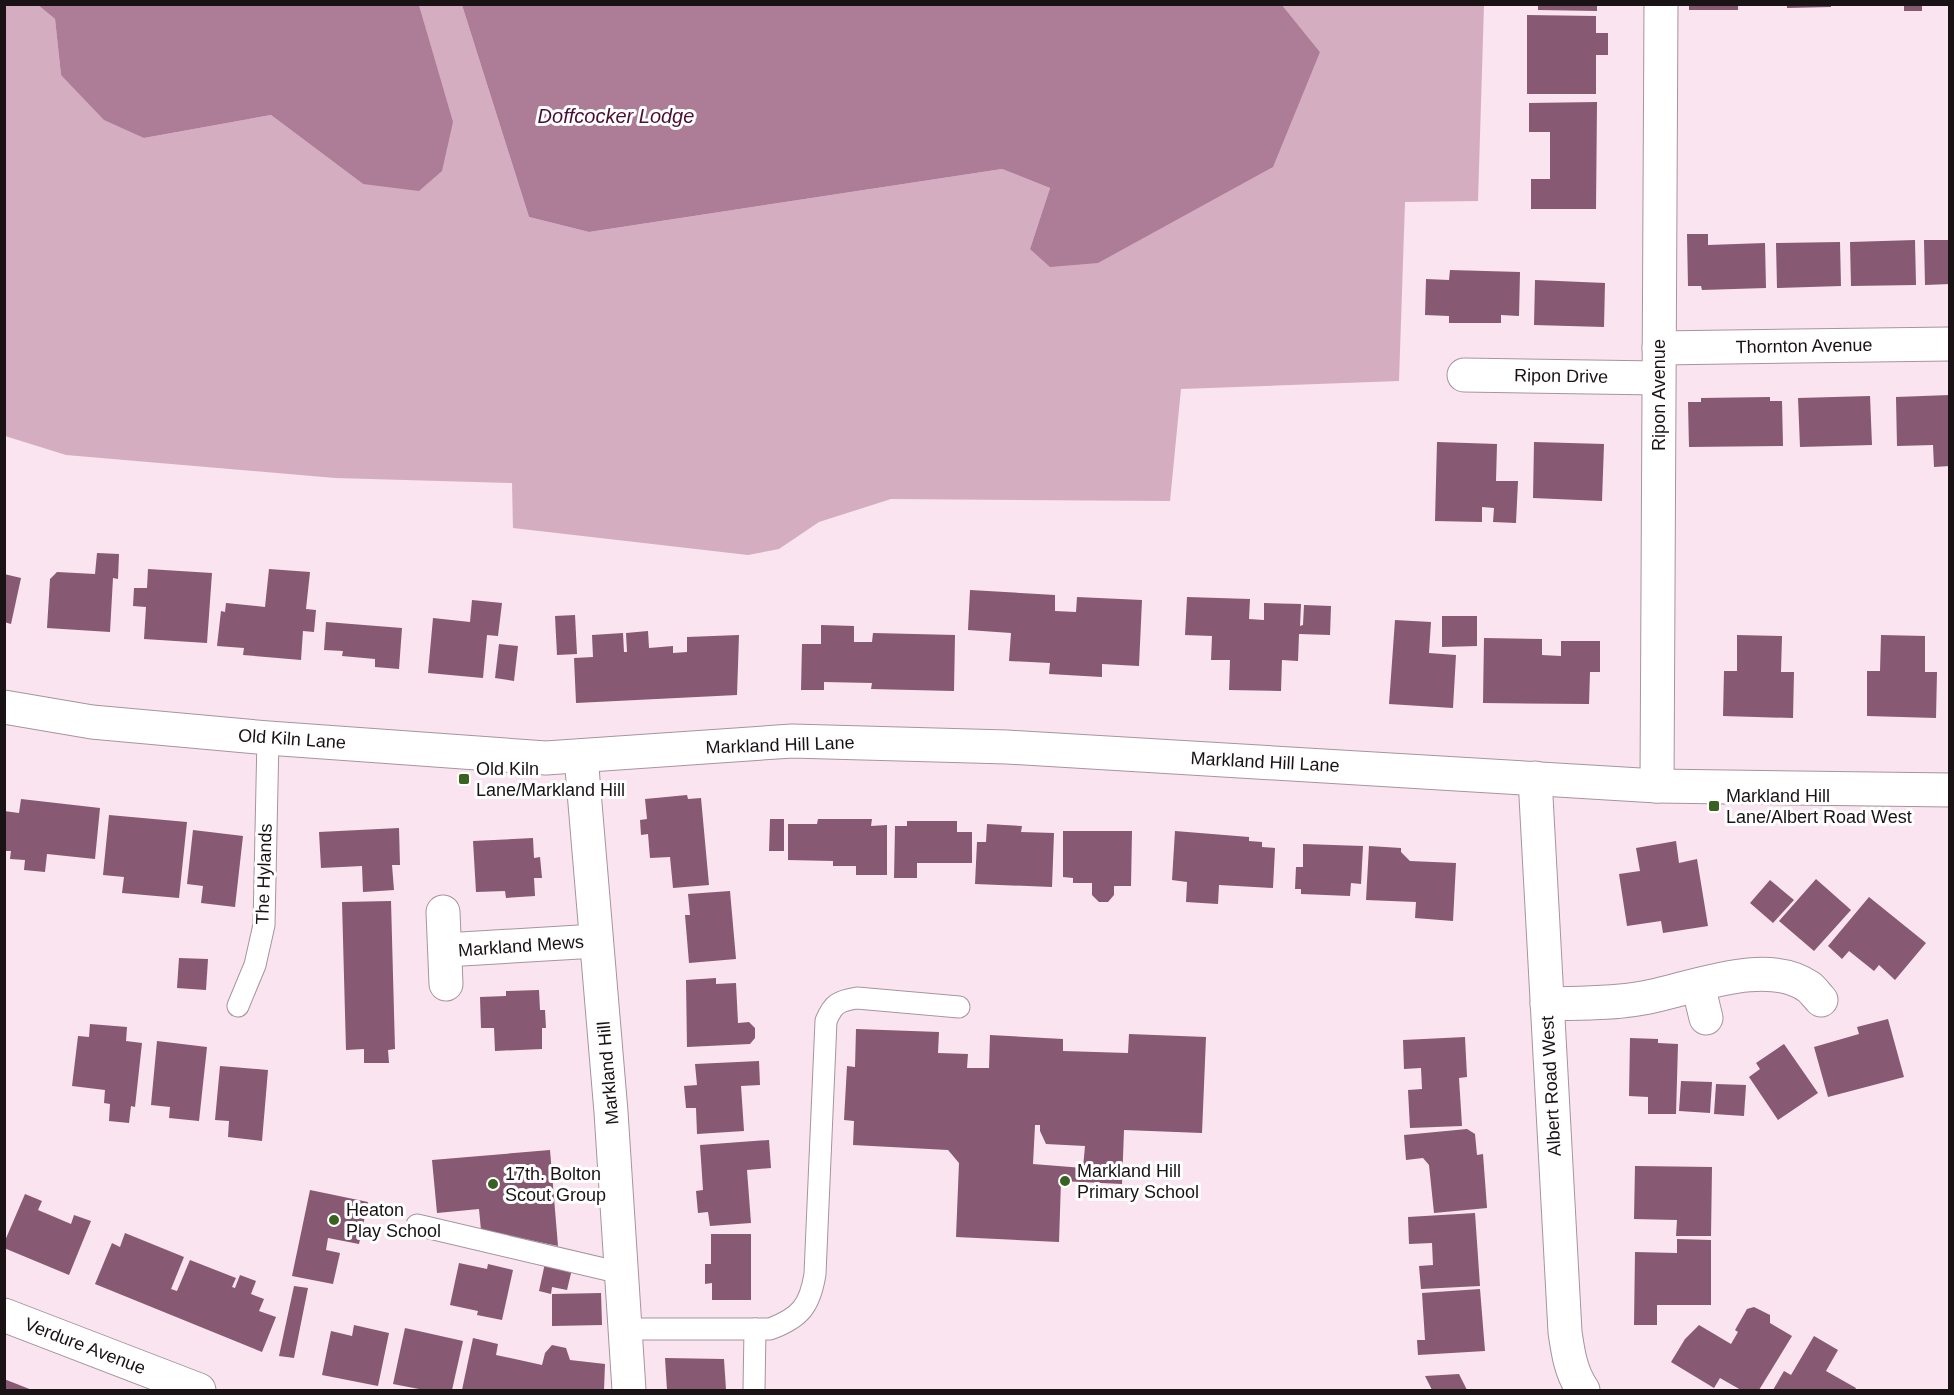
<svg xmlns="http://www.w3.org/2000/svg" width="1954" height="1395" font-family="Arial,sans-serif">
<style>
.green{fill:#d5adc1}
.water{fill:#ad7d97}
.building{fill:#875972;fill-rule:evenodd}
.lines{fill:none;stroke-linecap:round;stroke-linejoin:round}
.service-casing{stroke:#a7949d;stroke-width:23}
.minor-casing{stroke:#a7949d;stroke-width:35}
.tertiary-casing{stroke:#a7949d;stroke-width:35}
.service{stroke:#fff;stroke-width:21}
.minor{stroke:#fff;stroke-width:33}
.tertiary{stroke:#fff;stroke-width:33}
.poi-dot{fill:#38621f;stroke:#fff;stroke-width:2}
.labels{text-anchor:middle;stroke-width:6;stroke-linejoin:round;paint-order:stroke}
.street-label{font-size:18px;fill:#1a1316;stroke:#fff}
.poi-label{font-size:18px;fill:#1a1316;stroke:#fff;text-anchor:start}
.water-label{font-size:20px;font-style:italic;fill:#4a0e34;stroke:#fff}
</style>
<rect width="100%" height="100%" fill="#f9e4ef"/>
<polygon class="green" points="5,5 38,5 55,19 61,75 144,138 271,115 363,184 452,122 419,5 462,5 529,217 589,232 1002,169 1050,188 1030,249 1320,52 1282,5 1484,5 1478,201 1405,202 1399,381 1181,389 1170,501 891,499 819,522 779,549 748,555 513,528 512,483 335,478 66,455 5,436"/>
<g class="water">
<polygon points="38,5 419,5 453,122 442,171 419,191 363,184 271,115 144,138 104,120 61,75 55,19"/>
<polygon points="462,5 1282,5 1320,52 1273,167 1098,263 1050,267 1030,249 1050,188 1002,169 589,232 529,217"/>
</g>
<g class="building">
<polygon points="1538,4 1597,4 1597,11 1538,10"/>
<rect x="1689" y="4" width="49" height="6"/>
<rect x="1904" y="4" width="18" height="7"/>
<polygon points="1787,5 1831,5 1831,7 1787,8"/>
<polygon points="1527,15 1596,16 1596,33 1608,33 1608,55 1596,55 1596,94 1527,94"/>
<polygon points="1597,102 1596,209 1531,209 1531,179 1550,179 1550,132 1529,132 1529,103"/>
<polygon points="1687,234 1708,234 1708,245 1765,243 1766,288 1702,290 1701,286 1688,286"/>
<polygon points="1915,240 1916,285 1851,286 1850,242"/>
<polygon points="1924,240 1950,240 1950,284 1925,285"/>
<polygon points="1840,242 1841,286 1777,288 1776,243"/>
<polygon points="1450,270 1520,272 1519,316 1501,315 1501,323 1449,323 1449,316 1425,315 1426,279 1449,280"/>
<polygon points="1535,280 1605,283 1604,327 1534,325"/>
<polygon points="1950,395 1950,466 1934,467 1933,445 1897,446 1896,397"/>
<polygon points="1870,396 1872,445 1800,447 1798,398"/>
<polygon points="1770,397 1770,401 1782,401 1783,446 1689,447 1688,402 1701,402 1701,398"/>
<polygon points="1437,442 1497,444 1496,481 1518,481 1516,523 1493,522 1494,508 1482,507 1482,522 1435,521"/>
<polygon points="1534,442 1604,444 1602,501 1533,498"/>
<polygon points="97,553 119,554 118,579 113,578 110,632 47,628 50,579 57,572 95,574"/>
<polygon points="148,569 212,573 207,643 144,639 146,607 133,606 134,588 147,588"/>
<polygon points="269,569 310,572 306,609 316,610 314,632 303,631 301,660 243,655 244,648 217,646 221,611 225,612 226,603 265,607"/>
<polygon points="4,574 21,578 11,624 4,622"/>
<polygon points="970,590 1055,595 1055,611 1076,612 1077,597 1142,600 1139,666 1102,664 1102,677 1049,674 1050,663 1009,661 1011,633 968,630"/>
<polygon points="1187,597 1250,599 1249,619 1264,620 1264,603 1301,604 1300,626 1303,625 1304,605 1331,606 1330,635 1299,634 1298,661 1282,660 1281,691 1229,690 1230,660 1211,660 1212,636 1185,635"/>
<polygon points="472,600 502,603 498,636 487,635 483,678 428,673 433,618 470,622"/>
<polygon points="575,615 577,654 557,655 555,616"/>
<polygon points="1442,616 1477,616 1477,646 1442,647"/>
<polygon points="1395,620 1431,622 1429,653 1456,655 1453,708 1389,704"/>
<polygon points="326,622 402,628 399,669 375,667 375,659 342,656 343,651 324,650"/>
<polygon points="821,625 854,626 854,642 872,642 873,633 955,635 954,691 871,689 872,683 824,682 824,690 801,690 802,644 821,644"/>
<polygon points="648,631 649,648 673,646 673,653 687,652 687,637 739,635 737,695 576,703 574,658 593,657 592,635 623,633 624,652 627,652 626,633"/>
<polygon points="1737,635 1782,636 1781,672 1794,672 1793,718 1723,716 1724,671 1737,671"/>
<polygon points="1881,635 1925,636 1925,672 1937,672 1936,718 1867,716 1867,671 1880,671"/>
<polygon points="1484,638 1542,639 1542,655 1561,656 1561,641 1600,641 1600,672 1590,672 1589,704 1483,703"/>
<polygon points="499,644 518,646 514,681 495,678"/>
<polygon points="687,795 688,799 701,798 709,885 673,888 670,857 650,858 648,834 641,835 640,820 647,819 645,799"/>
<polygon points="21,799 100,808 95,859 47,854 45,872 24,870 25,860 10,859 11,851 4,851 4,811 19,813"/>
<polygon points="109,815 187,822 179,898 122,893 124,877 103,875"/>
<polygon points="770,819 784,819 784,851 769,851"/>
<polygon points="818,819 872,819 871,826 887,825 887,875 856,875 856,866 833,866 833,861 788,860 788,824 817,824"/>
<polygon points="907,821 957,821 957,832 972,832 972,863 917,863 917,878 894,878 895,826 907,826"/>
<polygon points="987,824 1022,826 1021,832 1054,833 1052,887 975,884 977,842 986,842"/>
<polygon points="399,828 400,865 392,865 394,890 363,892 362,866 321,868 319,832"/>
<polygon points="193,830 243,836 235,907 201,903 203,886 187,884"/>
<polygon points="1063,831 1132,831 1131,886 1114,886 1114,895 1108,902 1099,902 1092,895 1092,883 1073,883 1073,878 1063,877"/>
<polygon points="1175,831 1249,837 1249,841 1262,842 1262,847 1275,848 1273,888 1219,885 1218,904 1186,902 1187,882 1172,880"/>
<polygon points="533,838 534,858 540,857 542,878 534,878 535,896 506,898 505,891 476,892 473,841"/>
<polygon points="1676,841 1679,863 1697,859 1708,926 1663,933 1661,921 1627,926 1619,874 1640,871 1636,848"/>
<polygon points="1303,844 1363,846 1361,884 1351,883 1350,896 1301,894 1301,889 1295,889 1296,867 1303,867"/>
<polygon points="1369,846 1401,848 1401,852 1410,861 1456,863 1453,921 1415,918 1416,902 1366,900"/>
<polygon points="1816,879 1851,910 1814,951 1779,921"/>
<polygon points="1770,880 1794,900 1773,923 1750,903"/>
<polygon points="730,891 736,959 689,963 685,915 690,915 688,894"/>
<polygon points="1869,897 1926,943 1895,980 1879,965 1874,971 1849,951 1842,959 1828,946"/>
<polygon points="391,901 395,1049 388,1050 389,1063 364,1063 364,1049 346,1050 342,902"/>
<polygon points="179,958 208,959 206,990 177,988"/>
<polygon points="716,978 716,984 736,983 738,1023 749,1022 755,1028 755,1038 750,1044 687,1047 686,980"/>
<polygon points="539,990 540,1010 545,1010 546,1028 542,1028 542,1049 495,1051 494,1028 481,1028 480,997 506,996 506,991"/>
<polygon points="1888,1019 1904,1077 1828,1097 1814,1047 1859,1034 1857,1027"/>
<polygon points="90,1024 127,1027 126,1041 142,1043 135,1107 131,1106 129,1123 109,1121 110,1104 104,1103 105,1090 72,1086 78,1036 89,1037"/>
<path d="M856,1029L939,1032L938,1053L968,1054L967,1068H989L990,1035L1063,1039V1051L1128,1053L1129,1034L1206,1037L1202,1133L1124,1130L1122,1184L1061,1181L1059,1242L956,1237L959,1163L948,1150L853,1145L854,1121L844,1120L847,1066L855,1067ZM1035,1125H1040V1131L1046,1144L1085,1146L1083,1168L1033,1164Z"/>
<polygon points="1465,1037 1467,1077 1459,1078 1462,1126 1410,1128 1408,1090 1422,1089 1421,1068 1404,1069 1403,1040"/>
<polygon points="1630,1038 1658,1039 1658,1043 1678,1044 1676,1114 1648,1114 1648,1097 1629,1096"/>
<polygon points="157,1041 207,1047 199,1121 169,1118 170,1107 151,1105"/>
<polygon points="1784,1044 1818,1093 1778,1120 1749,1077 1760,1069 1756,1063"/>
<polygon points="759,1061 760,1085 741,1086 744,1131 697,1134 696,1108 686,1108 684,1086 697,1085 695,1064"/>
<polygon points="220,1066 268,1070 262,1141 228,1137 229,1121 215,1120"/>
<polygon points="1681,1081 1712,1082 1710,1113 1679,1111"/>
<polygon points="1716,1084 1746,1085 1744,1116 1714,1114"/>
<polygon points="1467,1129 1475,1134 1477,1155 1483,1154 1487,1208 1434,1213 1429,1165 1423,1158 1406,1160 1404,1135"/>
<polygon points="769,1140 771,1168 747,1170 751,1223 710,1226 708,1212 698,1213 696,1191 703,1190 700,1145"/>
<polygon points="550,1150 558,1246 481,1230 479,1209 437,1213 432,1160"/>
<polygon points="1635,1166 1712,1167 1711,1236 1676,1236 1677,1220 1634,1219"/>
<polygon points="310,1190 368,1202 359,1244 328,1238 326,1250 340,1253 333,1284 292,1276"/>
<polygon points="25,1194 42,1201 38,1210 71,1224 74,1215 91,1221 69,1275 4,1248 4,1243"/>
<polygon points="1475,1213 1480,1286 1421,1289 1419,1266 1433,1265 1432,1243 1409,1244 1408,1217"/>
<polygon points="125,1233 184,1257 171,1289 177,1291 190,1260 236,1278 232,1287 235,1288 240,1275 256,1281 251,1294 264,1299 259,1311 276,1317 262,1352 95,1284 112,1243 120,1247"/>
<polygon points="711,1234 751,1234 751,1300 712,1300 712,1283 705,1284 705,1264 711,1264"/>
<polygon points="1677,1239 1711,1240 1711,1305 1657,1305 1657,1325 1634,1325 1635,1252 1677,1253"/>
<polygon points="459,1263 487,1269 488,1264 513,1270 502,1320 477,1315 478,1311 450,1305"/>
<polygon points="545,1263 572,1269 567,1290 552,1287 551,1294 539,1291"/>
<polygon points="294,1286 308,1288 294,1358 279,1356"/>
<polygon points="1480,1289 1485,1351 1418,1355 1417,1340 1425,1340 1422,1293"/>
<polygon points="601,1293 602,1325 552,1326 552,1294"/>
<polygon points="1754,1307 1770,1315 1770,1323 1792,1336 1759,1390 1741,1390 1720,1378 1714,1388 1671,1362 1685,1339 1699,1325 1731,1344 1738,1332 1735,1330 1747,1309"/>
<polygon points="354,1325 389,1333 378,1386 322,1375 331,1331 352,1336"/>
<polygon points="405,1328 463,1341 452,1390 424,1390 393,1384"/>
<polygon points="1814,1336 1838,1350 1826,1371 1856,1388 1855,1390 1773,1390 1784,1371 1791,1375"/>
<polygon points="473,1338 498,1344 496,1355 542,1365 545,1353 552,1345 566,1348 570,1360 605,1364 604,1390 462,1390"/>
<polygon points="665,1358 724,1359 726,1390 667,1390"/>
<polygon points="1459,1374 1467,1390 1432,1390 1425,1376"/>
<polygon points="4,1379 32,1390 4,1390"/>
</g>
<g class="lines">
<defs>
<g id="service">
<polyline points="238,1006 255,965 264,925 268,738"/>
<polyline points="417,1225 621,1273"/>
<path d="M625,1329H770C800,1318 810,1306 815,1274L826,1021C833,1004 838,1001 857,998L959,1007"/>
<polyline points="754,1390 755,1329"/>
</g>
<g id="minor">
<polyline points="1659,348 1950,344"/>
<polyline points="1464,375 1658,378"/>
<polyline points="581,756 611,1112 629,1390"/>
<path d="M1535,778L1565,1332C1568,1353 1571,1373 1583,1390"/>
<polyline points="1657,786 1661,4"/>
<polyline points="443,912 446,984"/>
<polyline points="445,950 596,941"/>
<polyline points="1698,985 1706,1018"/>
<path d="M1547,1004C1579,1003 1612,1004 1643,998C1689,990 1766,956 1809,987C1813,990 1817,996 1821,1000"/>
<polyline points="4,1315 199,1390"/>
</g>
<polyline id="tertiary" points="4,707 92,722 268,738 546,758 792,741 1007,747 1657,786 1950,790"/>
</defs>
<use href="#service" class="service-casing"/>
<use href="#minor" class="minor-casing"/>
<use href="#tertiary" class="tertiary-casing"/>
<use href="#service" class="service"/>
<use href="#minor" class="minor"/>
<use href="#tertiary" class="tertiary"/>
</g>
<g class="poi-dot">
<rect x="458" y="773" width="12" height="12" rx="3"/>
<rect x="1708" y="800" width="12" height="12" rx="3"/>
<circle cx="1065" cy="1181" r="6"/>
<circle cx="493" cy="1184" r="6"/>
<circle cx="334" cy="1220" r="6"/>
</g>
<g class="labels">
<g class="street-label">
<text transform="translate(1804 346) rotate(-1)" y="6">Thornton Avenue</text>
<text transform="translate(1561 376) rotate(1)" y="6">Ripon Drive</text>
<text transform="translate(1659 395) rotate(-90)" y="6">Ripon Avenue</text>
<text transform="translate(292 739) rotate(4)" y="6">Old Kiln Lane</text>
<text transform="translate(780 745) rotate(-2)" y="6">Markland Hill Lane</text>
<text transform="translate(1265 762) rotate(3)" y="6">Markland Hill Lane</text>
<text transform="translate(264 874) rotate(-88)" y="6">The Hylands</text>
<text transform="translate(521 946) rotate(-4)" y="6">Markland Mews</text>
<text transform="translate(608 1073) rotate(-95)" y="6">Markland Hill</text>
<text transform="translate(1551 1086) rotate(-93)" y="6">Albert Road West</text>
<text transform="translate(85 1346) rotate(21)" y="6">Verdure Avenue</text>
</g>
<g class="poi-label">
<text x="476" y="775">Old Kiln<tspan x="476" dy="21">Lane/Markland Hill</tspan></text>
<text x="1726" y="802">Markland Hill<tspan x="1726" dy="21">Lane/Albert Road West</tspan></text>
<text x="1077" y="1177">Markland Hill<tspan x="1077" dy="21">Primary School</tspan></text>
<text x="505" y="1180">17th. Bolton<tspan x="505" dy="21">Scout Group</tspan></text>
<text x="346" y="1216">Heaton<tspan x="346" dy="21">Play School</tspan></text>
</g>
<g class="water-label">
<text x="616" y="123">Doffcocker Lodge</text>
</g>
</g>
<rect width="1954" height="1395" fill="none" stroke="#1a1316" stroke-width="12"/>
</svg>
